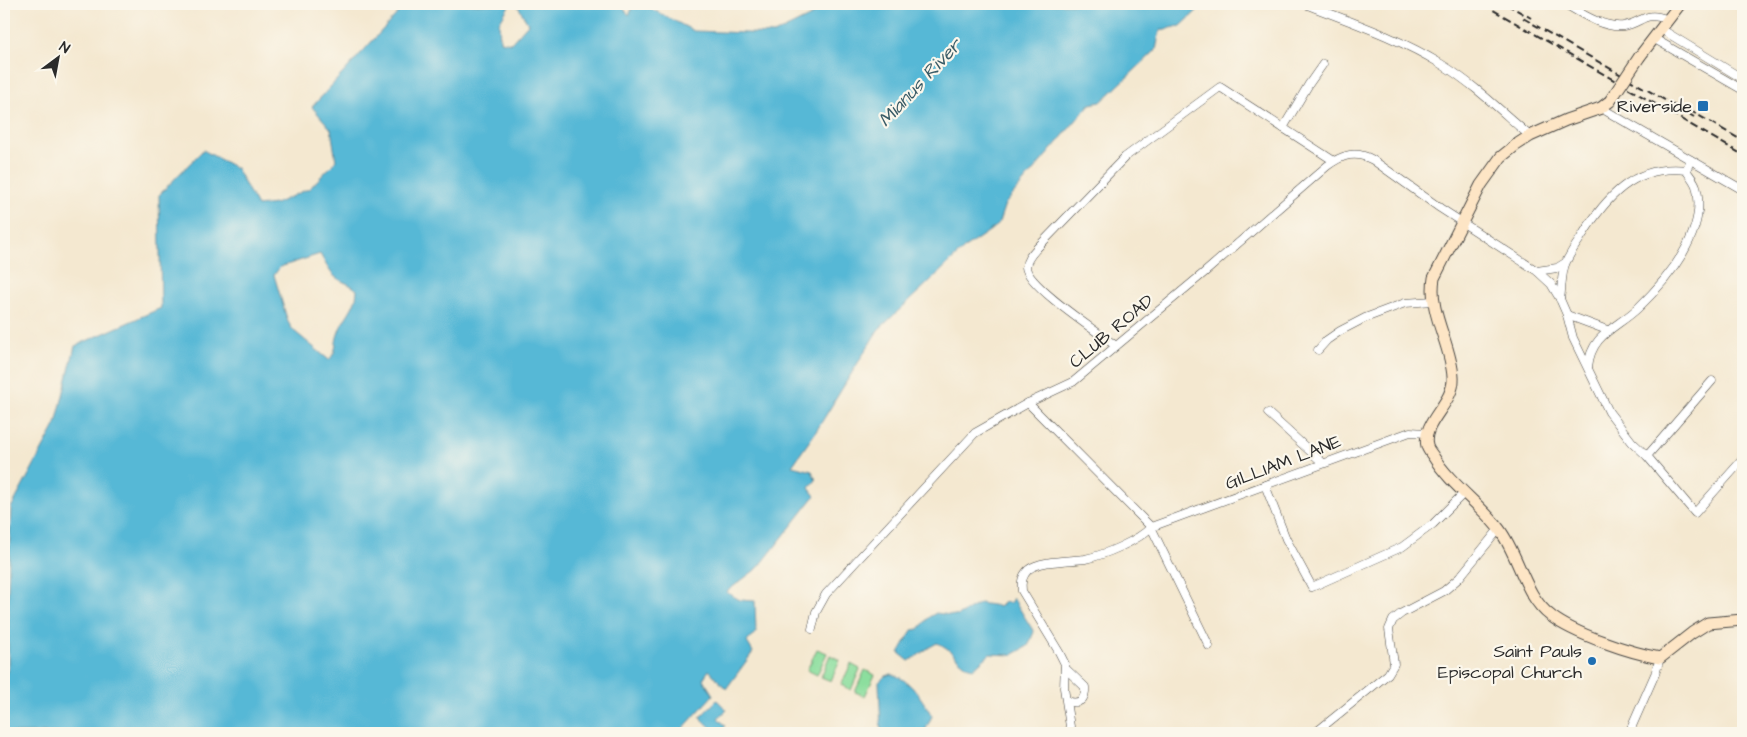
<svg xmlns="http://www.w3.org/2000/svg" width="1747" height="737" font-family="'Architects Daughter',sans-serif">
<style>
.green{fill:#8cde9e;stroke:#5c8464}
.water{fill:#57b8d6;stroke:#417280;fill-rule:evenodd}
.lines{fill:none;stroke-linecap:round;stroke-linejoin:round}
.street-casing{stroke:#494744;stroke-width:9}
.secondary-casing{stroke:#494744;stroke-width:13}
.street{stroke:#fff;stroke-width:8}
.secondary{stroke:#fde5c5;stroke-width:11}
.rail{stroke:#2b2b2b;stroke-width:2;stroke-dasharray:8 4;stroke-linecap:butt}
.secondary-bridge-casing{stroke:#494744;stroke-width:13;stroke-linecap:butt}
.secondary-bridge{stroke:#fde5c5;stroke-width:11}
.poi-dot{fill:#1f6fb2;stroke:#fbf7ec;stroke-width:2}
.labels{text-anchor:middle;stroke-width:4.5;stroke-linejoin:round;paint-order:stroke}
.poi-label{font-size:18px;fill:#2b2b2b;stroke:#fbf7ec;text-anchor:end}
.street-label{font-size:18px;fill:#2b2b2b;stroke:#fbf7ec}
.water-label{font-size:19px;font-style:italic;fill:#3a5c67;stroke:#fbf7ec}
</style>
<rect width="100%" height="100%" fill="#fbf7ec"/>
<filter id="ink" filterUnits="userSpaceOnUse"><feTurbulence type="fractalNoise" baseFrequency=".02" numOctaves="2"/><feDisplacementMap in="SourceGraphic" scale="10" xChannelSelector="R" yChannelSelector="G"/><feConvolveMatrix kernelMatrix="1 2 1 2 8 2 1 2 1" color-interpolation-filters="sRGB"/></filter>
<filter id="wash" filterUnits="userSpaceOnUse"><feTurbulence type="fractalNoise" baseFrequency=".0096" numOctaves="4" result="noise"/><feDisplacementMap in="SourceGraphic" scale="20" xChannelSelector="R" yChannelSelector="G"/><feGaussianBlur stdDeviation="1.12" result="paint"/><feColorMatrix in="noise" values="0 0 0 0 0 0 0 0 0 0 0 0 0 0 0 0 0 1.4 0 .05"/><feComposite in="paint" operator="in"/></filter>
<g filter="url(#wash)">
<rect width="100%" height="100%" fill="#f4e8d0"/>
<g class="green">
<polygon points="817,649 827,653 817,675 807,670"/>
<polygon points="830,655 840,660 831,681 821,677"/>
<polygon points="851,664 860,669 851,690 841,685"/>
<polygon points="865,670 875,675 865,696 855,692"/>
</g>
<g class="water">
<path d="M404,4H510L499,23L500,41L511,43L528,24L517,4H620L629,15L634,4H642L694,31L774,34L813,15L822,4H1204L1181,26L1160,30L1156,50L1101,102L1090,104L1005,204L998,225L966,247L878,330L815,433L792,466L812,471L816,480L809,488L815,496L759,567L726,592L740,600L755,601L756,632L747,642L753,652L726,689L709,670L703,679L713,695L679,733H4V678L8,669V588L11,508L56,424L75,346L161,308L159,195L203,150L236,168L257,206L275,204L310,188L336,161L331,129L312,107L396,15ZM320,254C324,261 328,269 333,275C340,282 350,283 357,290C357,307 343,317 338,334C334,345 338,350 329,360L293,330L288,322L274,275L280,267Z"/>
<path d="M1013,598L1034,632L1028,646L1012,655L990,654L973,669C958,663 952,648 937,643C926,648 919,656 909,661L899,653L912,630L919,629L929,617L936,613L957,616L980,603C987,605 993,604 999,607L1004,602L1010,603Z"/>
<path d="M891,674C910,679 923,700 932,716L924,733H881L879,682L885,676Z"/>
<polygon points="717,700 727,710 718,718 726,726 719,733 716,733 700,717"/>
</g>
</g>
<g filter="url(#ink)">
<g class="lines">
<defs>
<g id="street">
<path d="M1305,4C1351,22 1399,38 1441,64C1474,84 1502,112 1530,136"/>
<path d="M1565,4C1582,14 1603,28 1623,26C1643,23 1644,10 1668,20"/>
<polyline points="1661,29 1743,79"/>
<polyline points="1653,38 1743,90"/>
<polyline points="1601,108 1743,190"/>
<polyline points="1283,128 1309,84 1323,64"/>
<polyline points="1537,271 1557,268 1565,263"/>
<path d="M1560,299C1562,288 1561,272 1566,262C1570,254 1575,246 1580,239C1605,198 1634,164 1686,170"/>
<polyline points="1567,315 1607,330"/>
<path d="M1116,346C1099,333 1027,286 1026,267C1026,259 1033,253 1038,247L1125,157L1220,87L1334,161"/>
<polyline points="1318,350 1327,340 1340,331 1365,318 1405,303 1433,301"/>
<path d="M1588,367C1591,334 1617,328 1638,308C1667,280 1709,231 1696,186C1694,180 1689,175 1686,170L1691,160"/>
<polyline points="1028,403 1151,527 1410,432 1427,433"/>
<polyline points="1268,413 1323,463"/>
<polyline points="1647,456 1712,381"/>
<polyline points="1265,485 1286,539 1312,587 1402,547 1433,524 1464,493"/>
<path d="M812,629L816,612L826,594L975,433L1028,403L1073,382L1205,272L1327,166C1342,155 1355,150 1373,160L1440,208L1537,271L1551,284L1560,299L1567,315L1573,338L1609,412L1632,442L1647,456L1695,513L1743,459"/>
<path d="M1065,668L1085,687C1086,700 1079,705 1067,701"/>
<path d="M1071,733L1064,688L1065,664L1059,652L1022,591C1021,582 1022,576 1028,570C1039,560 1071,561 1085,559C1104,555 1138,541 1151,527L1209,646"/>
<polyline points="1315,733 1388,674 1394,664 1389,629 1393,620 1402,613 1444,591 1459,578 1499,529"/>
<polyline points="1629,733 1655,674 1660,658"/>
</g>
<g id="secondary">
<polyline points="1640,56 1680,4"/>
<path d="M1610,101L1601,108L1566,120L1530,136L1516,145L1501,157L1481,185L1434,278C1428,313 1451,343 1453,377C1455,403 1421,422 1427,446C1428,450 1431,453 1433,456C1450,484 1479,503 1499,529C1519,555 1524,596 1551,616C1574,634 1631,653 1660,658L1692,633L1708,623L1743,620"/>
</g>
</defs>
<use href="#street" class="street-casing"/>
<use href="#secondary" class="secondary-casing"/>
<use href="#street" class="street"/>
<use href="#secondary" class="secondary"/>
<g class="rail">
<polyline points="1483,4 1743,155"/>
<polyline points="1506,4 1531,18"/>
<polyline points="1523,18 1694,117"/>
<polyline points="1689,110 1743,141"/>
</g>
<defs>
<polyline id="secondary-bridge" points="1610,101 1640,56"/>
</defs>
<use href="#secondary-bridge" class="secondary-bridge-casing"/>
<use href="#secondary-bridge" class="secondary-bridge"/>
</g>
</g>
<g class="poi-dot">
<rect x="1697" y="100" width="12" height="12" rx="2.5"/>
<circle cx="1592" cy="661" r="5"/>
</g>
<g class="labels">
<g class="poi-label">
<text x="1692" y="112">Riverside</text>
<text x="1582" y="657">Saint Pauls<tspan x="1582" dy="21">Episcopal Church</tspan></text>
</g>
<g class="street-label">
<text transform="translate(1111 331) rotate(-40)" y="6">CLUB ROAD</text>
<text transform="translate(1283 462) rotate(-21)" y="6">GILLIAM LANE</text>
</g>
<g class="water-label">
<text transform="translate(919 82) rotate(-47)" y="7">Mianus River</text>
</g>
</g>
<rect width="1747" height="737" fill="none" stroke="#fbf7ec" stroke-width="20"/>
<g transform="translate(58 58) rotate(32)" stroke="#fbf7ec" stroke-width="4" paint-order="stroke">
<path d="M0-4L9 19L0 12L-9 19Z" fill="#2b2b2b"/>
<text y="-8" font-size="14" font-weight="bold" text-anchor="middle" fill="#2b2b2b">N</text>
</g>
</svg>
